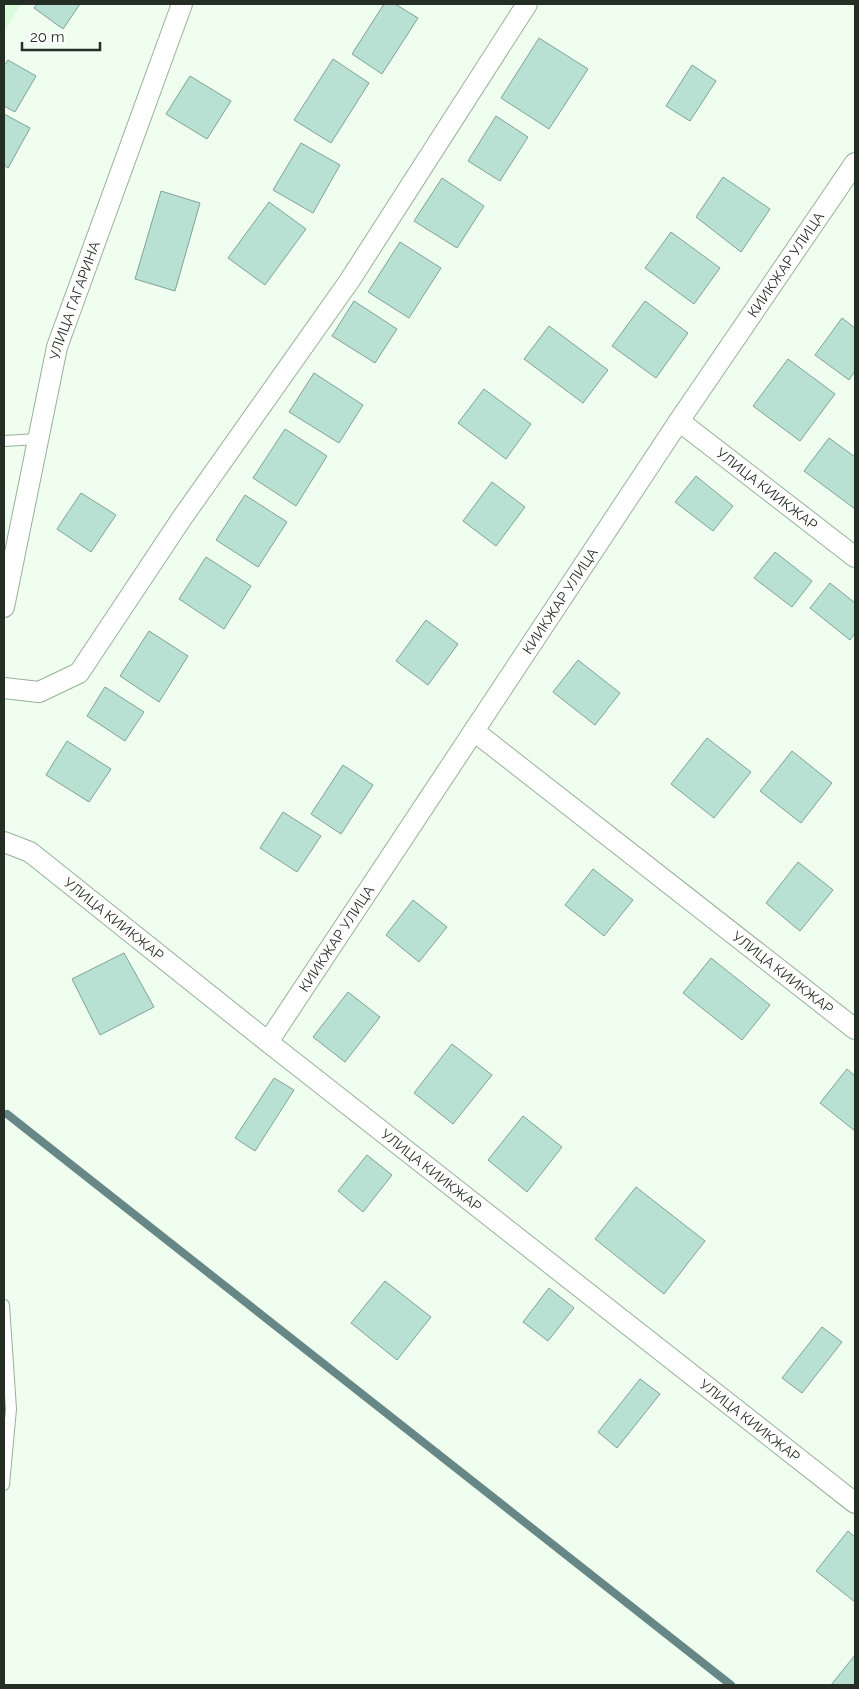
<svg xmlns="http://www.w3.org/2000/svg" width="859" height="1689" font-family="Raleway,sans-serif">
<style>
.built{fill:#dcfbdc}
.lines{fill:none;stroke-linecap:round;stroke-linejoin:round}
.stream{stroke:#668786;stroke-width:8}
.building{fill:#b8e0d3;stroke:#80a397}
.service-casing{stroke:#98b098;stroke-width:12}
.minor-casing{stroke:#98b098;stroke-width:22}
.service{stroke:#fff;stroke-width:10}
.minor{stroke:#fff;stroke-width:20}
.labels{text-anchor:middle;stroke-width:4;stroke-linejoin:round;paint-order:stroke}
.street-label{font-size:14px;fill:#252e25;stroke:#fff}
</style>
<rect width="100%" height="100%" fill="#effeef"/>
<polygon class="built" points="4,4 21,4 4,32"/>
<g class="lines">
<polyline class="stream" points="7,1114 731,1685"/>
</g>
<g class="building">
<polygon points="37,4 80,4 63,29 34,8"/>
<polygon points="384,4 395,4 418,18 382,74 352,54"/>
<polygon points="539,38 588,69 549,129 501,98"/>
<polygon points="333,59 369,83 331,143 294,120"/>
<polygon points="8,60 36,76 15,112 4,106 4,66"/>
<polygon points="692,65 716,81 690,121 666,106"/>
<polygon points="190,76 231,101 207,139 166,114"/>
<polygon points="4,114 30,128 8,168 4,165"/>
<polygon points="496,116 528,137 500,181 468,161"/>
<polygon points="301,143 340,165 313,213 273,190"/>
<polygon points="723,177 770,209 741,252 696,217"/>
<polygon points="442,178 484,206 457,248 414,221"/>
<polygon points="161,191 200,203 175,291 135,279"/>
<polygon points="269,202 306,229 265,285 228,258"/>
<polygon points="671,232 720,268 694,304 645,268"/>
<polygon points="400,242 441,268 409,318 368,292"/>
<polygon points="354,301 397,329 375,363 332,336"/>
<polygon points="645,301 688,333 656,378 612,346"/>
<polygon points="842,318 855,328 855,371 849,380 815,355"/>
<polygon points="549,326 608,370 583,403 524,359"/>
<polygon points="788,359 835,394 800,441 753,406"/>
<polygon points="314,373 363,405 339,443 289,412"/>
<polygon points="484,389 531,424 506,459 458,423"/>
<polygon points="285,429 327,456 296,506 253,478"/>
<polygon points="829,438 855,457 855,509 804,471"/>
<polygon points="696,476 733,506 713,531 675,502"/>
<polygon points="492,482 525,507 496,546 463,521"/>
<polygon points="81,493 116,515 91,552 57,529"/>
<polygon points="245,495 287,522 258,567 216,540"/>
<polygon points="775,552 812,581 792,607 754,578"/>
<polygon points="206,557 251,586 224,629 179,599"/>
<polygon points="830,583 855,603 855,633 850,640 810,608"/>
<polygon points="426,620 458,644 428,685 396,661"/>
<polygon points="149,631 188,656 159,702 120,676"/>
<polygon points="578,660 620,693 595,725 553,692"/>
<polygon points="105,687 144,712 125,741 87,716"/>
<polygon points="707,738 751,772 714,818 671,784"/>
<polygon points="67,741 111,769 89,802 46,775"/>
<polygon points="792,751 832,783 801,823 760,791"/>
<polygon points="343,765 373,785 341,834 311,814"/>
<polygon points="283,812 321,836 297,872 260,848"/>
<polygon points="798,862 833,890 800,931 766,903"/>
<polygon points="593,869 633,900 604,936 565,905"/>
<polygon points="413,900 447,927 419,962 386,935"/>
<polygon points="124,953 154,1007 100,1035 72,979"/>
<polygon points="711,958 770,1005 742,1040 683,993"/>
<polygon points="348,992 380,1017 345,1062 313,1037"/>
<polygon points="452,1044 492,1075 453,1124 414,1093"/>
<polygon points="847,1069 855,1076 855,1131 820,1103"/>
<polygon points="274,1078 294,1090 255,1151 235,1138"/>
<polygon points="523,1116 562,1147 527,1192 488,1160"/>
<polygon points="367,1155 392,1175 363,1212 338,1191"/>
<polygon points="636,1187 705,1241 664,1294 595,1239"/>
<polygon points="385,1281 431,1317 397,1360 351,1323"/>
<polygon points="549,1288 574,1308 548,1341 523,1322"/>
<polygon points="822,1327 842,1342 802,1393 782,1378"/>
<polygon points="640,1379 660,1394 617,1448 598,1432"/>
<polygon points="848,1531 855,1537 855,1602 816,1571"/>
<polygon points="855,1655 855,1685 831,1685"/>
</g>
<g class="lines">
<defs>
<g id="service">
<polyline points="4,441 38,439"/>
<polyline points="4,1305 11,1409 4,1485"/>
</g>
<g id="minor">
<path id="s1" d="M679,421L855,557"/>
<path id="s2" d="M4,607L57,347L182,4"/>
<polyline points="4,688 39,692 79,673 182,518 350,280 527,4"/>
<path id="s3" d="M474,731L855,1029"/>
<path id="s4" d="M4,842L30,852L268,1042L855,1503"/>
<path id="s5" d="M268,1042L679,421L855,163"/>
</g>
</defs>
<use href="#service" class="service-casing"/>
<use href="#minor" class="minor-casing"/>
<use href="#service" class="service"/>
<use href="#minor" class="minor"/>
</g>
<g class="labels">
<g class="street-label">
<text dy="5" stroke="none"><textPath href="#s5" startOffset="934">КИИКЖАР УЛИЦА</textPath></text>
<text dy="5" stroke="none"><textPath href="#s2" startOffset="315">УЛИЦА ГАГАРИНА</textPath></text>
<text dy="5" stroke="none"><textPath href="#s1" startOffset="111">УЛИЦА КИИКЖАР</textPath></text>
<text dy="5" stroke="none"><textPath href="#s5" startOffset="529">КИИКЖАР УЛИЦА</textPath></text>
<text dy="5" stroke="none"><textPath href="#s4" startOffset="135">УЛИЦА КИИКЖАР</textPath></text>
<text dy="5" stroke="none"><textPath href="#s5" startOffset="124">КИИКЖАР УЛИЦА</textPath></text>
<text dy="5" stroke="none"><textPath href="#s3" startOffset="392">УЛИЦА КИИКЖАР</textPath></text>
<text dy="5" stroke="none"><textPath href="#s4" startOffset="540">УЛИЦА КИИКЖАР</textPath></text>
<text dy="5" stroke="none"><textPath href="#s4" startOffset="945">УЛИЦА КИИКЖАР</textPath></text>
</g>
</g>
<rect width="859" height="1689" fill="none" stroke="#252e25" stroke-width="10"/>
<path d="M22 42v8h78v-8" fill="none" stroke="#252e25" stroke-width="2.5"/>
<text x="30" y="42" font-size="15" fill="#252e25" stroke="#ffffff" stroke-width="4" paint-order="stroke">20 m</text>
</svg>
